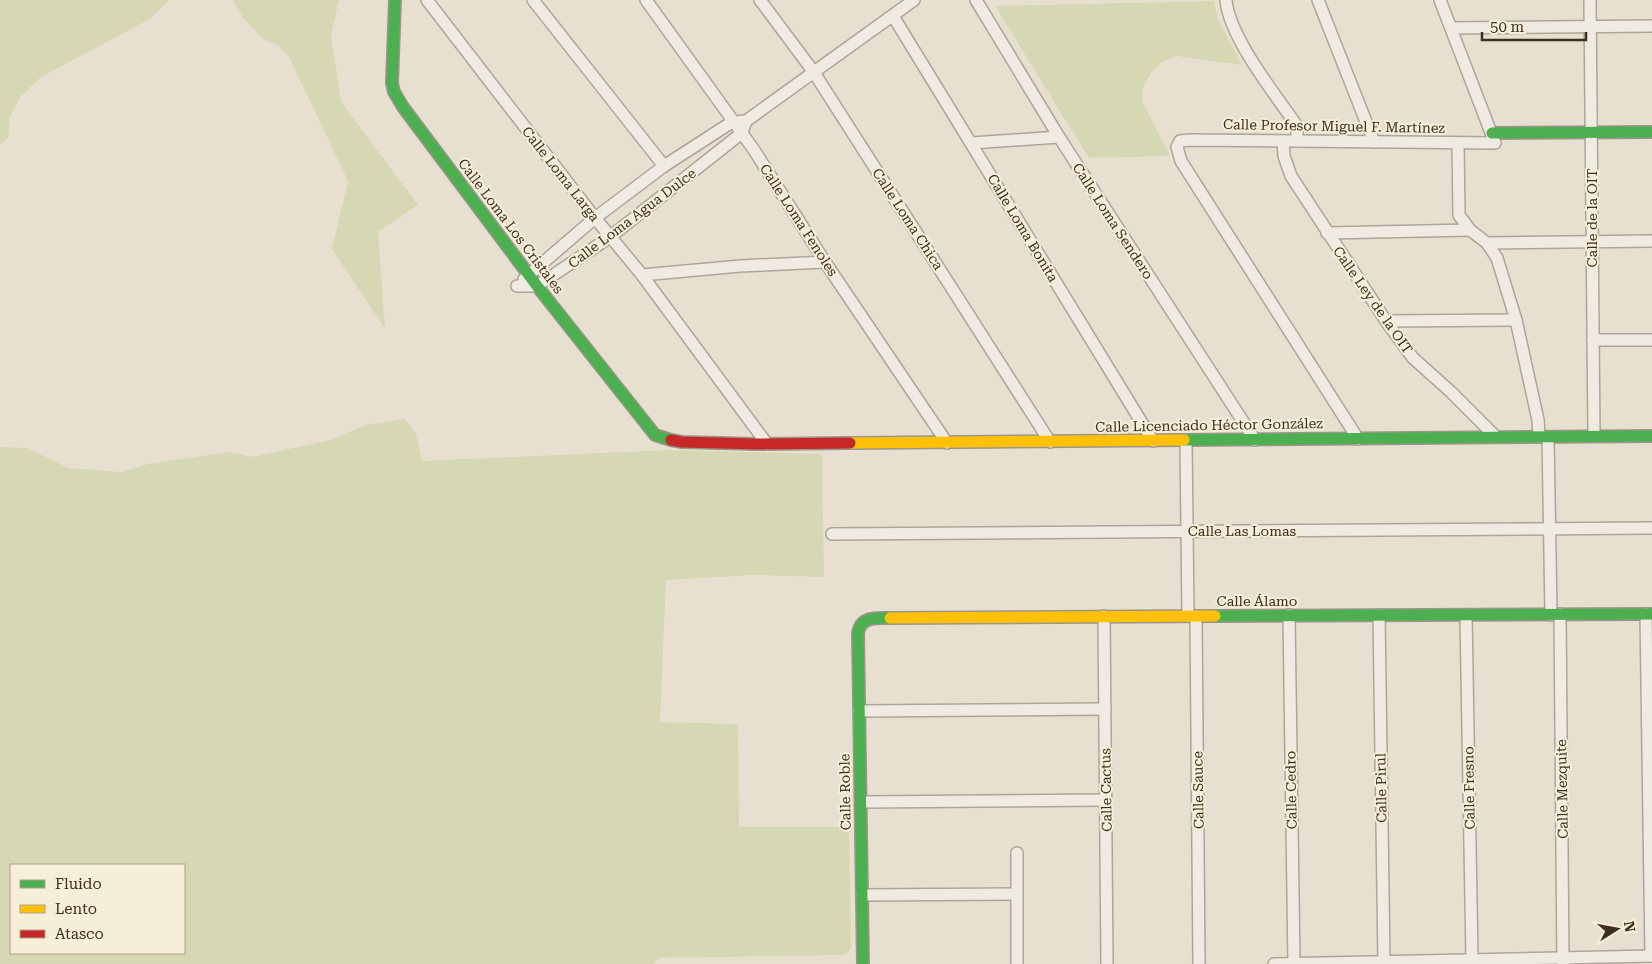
<svg xmlns="http://www.w3.org/2000/svg" width="1652" height="964" font-family="'Roboto Serif',serif">
<style>
.green{fill:#d6d7b3;fill-rule:evenodd}
.lines{fill:none;stroke-linecap:round;stroke-linejoin:round}
.street-casing{stroke:#ada599;stroke-width:14}
.fast-casing{stroke:#9c958a;stroke-width:14}
.slow-casing{stroke:#9c958a;stroke-width:14}
.jam-casing{stroke:#9c958a;stroke-width:14}
.street{stroke:#efebe3;stroke-width:11}
.fast{stroke:#4caf50;stroke-width:11}
.slow{stroke:#ffc107;stroke-width:11}
.jam{stroke:#c62828;stroke-width:11}
.labels{text-anchor:middle;stroke-width:4;stroke-linejoin:round;paint-order:stroke}
.street-label{font-size:14px;fill:#3d2e20;stroke:#f7eed8}
</style>
<rect width="100%" height="100%" fill="#e7e0d1"/>
<g class="green">
<polygon points="0,0 169,0 150,19 41,77 21,96 10,117 8,138 0,144"/>
<polygon points="233,0 339,0 331,36 341,102 418,205 378,232 385,329 332,249 348,181 289,57 278,45 264,40 244,19"/>
<polygon points="1214,1 1218,19 1242,65 1176,56 1162,62 1151,73 1143,87 1142,101 1170,156 1089,158 995,6"/>
<path d="M405,419L416,434L422,461L668,450L822,454L824,577L753,575L666,580L660,722L738,724L739,827H849L851,948L846,955L659,958L653,964H0V447L27,448L68,468L121,472L148,464L228,452L253,457L330,440L366,425ZM11,865H184V953H11Z"/>
</g>
<g class="lines">
<defs>
<g id="street">
<polyline points="427,0 595,218 642,275 767,444"/>
<polyline points="533,0 664,166"/>
<polyline points="646,0 754,150 825,262 947,443"/>
<polyline points="760,0 813,71 1050,442"/>
<polyline points="976,0 1059,137 1255,440"/>
<path d="M1226,0C1229,37 1275,94 1297,126V141"/>
<polyline points="1318,0 1374,142"/>
<polyline points="1590,0 1594,436"/>
<polyline points="893,16 1153,441"/>
<polyline points="1451,28 1652,26"/>
<polyline points="1283,141 1284,156 1291,176 1386,321 1413,358 1451,392 1496,437"/>
<polyline points="972,143 1059,137"/>
<polyline points="1458,143 1459,215 1470,230 1487,243 1497,258 1516,320 1538,420 1539,437"/>
<polyline points="1327,233 1470,230"/>
<polyline points="1487,243 1652,241"/>
<polyline points="642,275 740,266 825,262"/>
<polyline points="524,279 595,218 664,166 729,124 742,121"/>
<polyline points="517,286 537,286 610,237 738,136 742,132 746,121 914,0"/>
<polyline points="1386,321 1516,320"/>
<polyline points="1593,340 1652,340"/>
<polyline points="1548,437 1551,615"/>
<polyline points="1358,439 1181,161 1177,147 1180,141 1189,140 1495,143 1440,0"/>
<polyline points="1186,440 1188,616"/>
<polyline points="832,534 1652,528"/>
<polyline points="1560,614 1563,964"/>
<polyline points="1646,614 1651,956"/>
<polyline points="1289,615 1294,964"/>
<polyline points="1379,615 1384,962"/>
<polyline points="1466,615 1472,960"/>
<polyline points="1104,616 1107,964"/>
<polyline points="1196,616 1199,964"/>
<polyline points="859,711 1105,709"/>
<polyline points="861,802 1106,800"/>
<polyline points="862,895 1017,894"/>
<polyline points="1017,964 1017,853"/>
<polyline points="1274,964 1652,956"/>
</g>
<g id="fast">
<polyline points="395,0 392,83 394,92 403,107 537,286 655,435 671,440"/>
<polyline points="1492,133 1652,132"/>
<polyline points="1184,440 1652,436"/>
<polyline points="1215,616 1652,614"/>
<path d="M863,964L858,633C861,616 876,618 890,618"/>
</g>
<g id="slow">
<polyline points="850,443 1184,440"/>
<polyline points="890,618 1215,616"/>
</g>
<polyline id="jam" points="671,440 682,442 756,444 850,443"/>
</defs>
<use href="#street" class="street-casing"/>
<use href="#fast" class="fast-casing"/>
<use href="#slow" class="slow-casing"/>
<use href="#jam" class="jam-casing"/>
<use href="#street" class="street"/>
<use href="#fast" class="fast"/>
<use href="#slow" class="slow"/>
<use href="#jam" class="jam"/>
</g>
<g class="labels">
<g class="street-label">
<text transform="translate(1334 126) rotate(1)" y="5">Calle Profesor Miguel F. Martínez</text>
<text transform="translate(561 174) rotate(52)" y="5">Calle Loma Larga</text>
<text transform="translate(632 218) rotate(-37)" y="5">Calle Loma Agua Dulce</text>
<text transform="translate(1592 218) rotate(-90)" y="5">Calle de la OIT</text>
<text transform="translate(908 219) rotate(57)" y="5">Calle Loma Chica</text>
<text transform="translate(799 220) rotate(57)" y="5">Calle Loma Fenoles</text>
<text transform="translate(1113 221) rotate(57)" y="5">Calle Loma Sendero</text>
<text transform="translate(511 226) rotate(53)" y="5">Calle Loma Los Cristales</text>
<text transform="translate(1023 228) rotate(59)" y="5">Calle Loma Bonita</text>
<text transform="translate(1373 300) rotate(55)" y="5">Calle Ley de la OIT</text>
<text transform="translate(1209 425) rotate(-1)" y="5">Calle Licenciado Héctor González</text>
<text x="1242" y="536">Calle Las Lomas</text>
<text x="1257" y="606">Calle Álamo</text>
<text transform="translate(1381 788) rotate(-91)" y="5">Calle Pirul</text>
<text transform="translate(1469 788) rotate(-91)" y="5">Calle Fresno</text>
<text transform="translate(1562 789) rotate(-91)" y="5">Calle Mezquite</text>
<text transform="translate(1106 790) rotate(-91)" y="5">Calle Cactus</text>
<text transform="translate(1198 790) rotate(-91)" y="5">Calle Sauce</text>
<text transform="translate(1291 790) rotate(-91)" y="5">Calle Cedro</text>
<text transform="translate(845 792) rotate(-91)" y="5">Calle Roble</text>
</g>
</g>
<rect x="10" y="864" width="175" height="90" fill="#f7eed8" stroke="#ada18e"/>
<rect x="20" y="880" width="25" height="8" fill="#4caf50" stroke="#ada18e"/>
<text x="55" y="889" font-size="15" fill="#3d2e20">Fluido</text>
<rect x="20" y="905" width="25" height="8" fill="#ffc107" stroke="#ada18e"/>
<text x="55" y="914" font-size="15" fill="#3d2e20">Lento</text>
<rect x="20" y="930" width="25" height="8" fill="#c62828" stroke="#ada18e"/>
<text x="55" y="939" font-size="15" fill="#3d2e20">Atasco</text>
<g transform="translate(1617 929) rotate(79)" stroke="#f7eed8" stroke-width="4" paint-order="stroke">
<path d="M0-4L9 19L0 12L-9 19Z" fill="#3d2e20"/>
<text y="-8" font-size="14" font-weight="bold" text-anchor="middle" fill="#3d2e20">N</text>
</g>
<path d="M1482 32v8h104v-8" fill="none" stroke="#3d2e20" stroke-width="2.5"/>
<text x="1490" y="32" font-size="15" fill="#3d2e20" stroke="#f7eed8" stroke-width="4" paint-order="stroke">50 m</text>
</svg>
